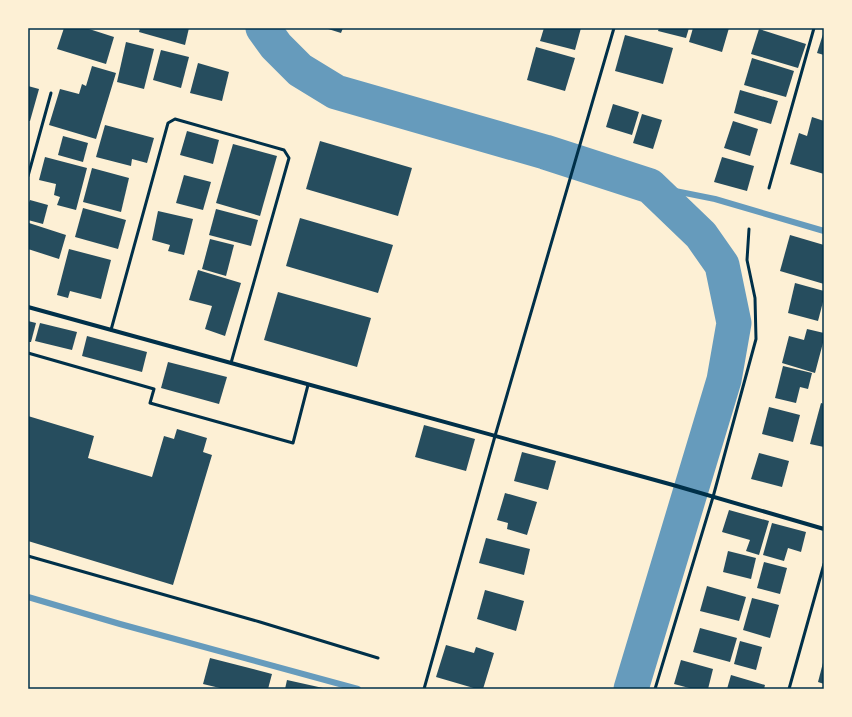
<svg xmlns="http://www.w3.org/2000/svg" width="852" height="717" font-family="Merriweather,serif">
<style>
.lines{fill:none;stroke-linecap:round;stroke-linejoin:round}
.stream{stroke:#669bbc;stroke-width:6}
.river{stroke:#669bbc;stroke-width:35}
.building{fill:#264d5e}
.service{stroke:#003049;stroke-width:3}
.minor{stroke:#003049;stroke-width:4}
.neatline{fill:none;stroke:#003049;stroke-width:1.5}
</style>
<rect width="100%" height="100%" fill="#fdf0d5"/>
<g class="lines">
<g class="stream">
<polyline points="650,186 715,199 824,231"/>
<polyline points="28,597 120,624 358,689"/>
</g>
<polyline class="river" points="263,28 276,46 300,70 336,92 545,152 650,186 701,235 722,265 734,323 724,380 631,689"/>
</g>
<g class="building">
<polygon points="64,28 86,28 114,37 106,64 57,49"/>
<polygon points="140,28 189,28 185,45 139,32"/>
<polygon points="325,28 343,28 341,33"/>
<polygon points="544,28 581,28 575,50 540,41"/>
<polygon points="659,28 689,28 686,38 658,31"/>
<polygon points="693,28 729,28 722,52 689,42"/>
<polygon points="759,29 806,44 798,68 751,54"/>
<polygon points="824,31 824,55 817,53"/>
<polygon points="625,35 673,48 663,84 615,71"/>
<polygon points="126,42 154,49 144,89 117,82"/>
<polygon points="536,47 575,58 565,91 527,80"/>
<polygon points="161,50 189,57 181,88 153,80"/>
<polygon points="752,58 794,71 786,97 744,85"/>
<polygon points="198,63 229,72 222,101 190,93"/>
<polygon points="92,66 116,73 96,139 49,125 60,89 79,94 82,84 86,86"/>
<polygon points="28,86 39,89 30,121 28,121"/>
<polygon points="740,90 778,101 771,124 734,113"/>
<polygon points="613,104 639,112 632,135 606,127"/>
<polygon points="642,114 662,120 653,149 633,143"/>
<polygon points="812,117 824,121 824,174 790,164 799,133 807,136"/>
<polygon points="733,121 758,129 750,156 724,148"/>
<polygon points="105,125 154,138 147,163 132,159 131,166 96,157"/>
<polygon points="187,131 219,140 213,164 180,155"/>
<polygon points="63,136 88,143 83,162 58,155"/>
<polygon points="320,141 412,168 398,216 306,189"/>
<polygon points="233,144 277,156 260,216 216,203"/>
<polygon points="45,157 87,168 76,210 57,205 60,197 54,195 56,184 39,180"/>
<polygon points="722,157 754,166 747,191 714,182"/>
<polygon points="92,168 129,178 121,212 83,202"/>
<polygon points="184,175 211,182 203,210 176,203"/>
<polygon points="30,200 48,205 43,224 28,220 28,205"/>
<polygon points="83,208 126,220 118,249 75,237"/>
<polygon points="216,209 258,220 251,246 209,235"/>
<polygon points="158,211 193,219 184,255 168,251 170,245 152,240"/>
<polygon points="300,218 393,245 378,293 286,266"/>
<polygon points="29,223 66,235 59,259 28,249 28,228"/>
<polygon points="790,235 824,245 824,284 780,271"/>
<polygon points="210,239 234,245 226,276 202,269"/>
<polygon points="69,249 111,260 101,299 70,291 68,298 57,295"/>
<polygon points="198,270 241,283 225,336 205,329 212,306 189,300"/>
<polygon points="795,283 824,291 824,298 818,321 788,313"/>
<polygon points="278,292 371,318 357,367 264,340"/>
<polygon points="28,321 36,323 31,342 28,342"/>
<polygon points="40,323 77,332 72,350 35,341"/>
<polygon points="807,329 824,333 824,339 815,373 782,363 789,336 804,340"/>
<polygon points="87,336 147,352 142,372 82,356"/>
<polygon points="168,362 227,377 219,404 161,388"/>
<polygon points="783,366 812,373 808,389 800,387 796,403 775,398"/>
<polygon points="821,403 824,404 824,447 810,444"/>
<polygon points="769,407 800,415 793,442 762,434"/>
<polygon points="28,416 94,436 88,458 152,477 164,436 174,439 177,429 207,438 203,452 212,455 173,585 28,541"/>
<polygon points="424,425 475,439 466,471 415,457"/>
<polygon points="522,452 556,461 548,490 514,481"/>
<polygon points="759,453 789,461 782,487 751,479"/>
<polygon points="505,493 537,502 527,535 507,529 508,523 497,520"/>
<polygon points="729,510 769,521 759,555 746,551 750,540 722,532"/>
<polygon points="772,523 806,532 801,552 788,548 784,561 763,555"/>
<polygon points="486,538 530,549 524,575 479,563"/>
<polygon points="728,551 756,558 751,579 723,572"/>
<polygon points="764,562 787,568 780,594 757,588"/>
<polygon points="707,586 746,597 739,621 700,611"/>
<polygon points="485,590 524,601 516,631 477,619"/>
<polygon points="752,598 779,605 770,638 743,630"/>
<polygon points="700,628 737,638 730,662 693,652"/>
<polygon points="740,641 762,647 756,670 734,664"/>
<polygon points="446,645 474,653 476,647 494,653 483,689 477,689 436,677"/>
<polygon points="210,658 272,674 268,689 224,689 203,684"/>
<polygon points="824,659 824,684 818,682"/>
<polygon points="681,660 713,669 708,689 693,689 674,684"/>
<polygon points="731,675 765,685 764,689 727,689"/>
<polygon points="287,680 323,688 323,689 285,689"/>
</g>
<g class="lines">
<g class="service">
<polyline points="28,176 51,93"/>
<polyline points="769,188 814,28"/>
<polyline points="111,330 168,123 175,119 284,150 289,158 231,363"/>
<polyline points="28,353 154,389 150,403 293,443 308,385"/>
<polyline points="28,556 260,622 378,658"/>
<polyline points="424,689 495,436 614,28"/>
<polyline points="655,689 713,497 756,339 755,298 747,260 749,229"/>
<polyline points="789,689 824,564"/>
</g>
<polyline class="minor" points="28,307 673,485 824,529"/>
</g>
<rect width="852" height="717" fill="none" stroke="#fdf0d5" stroke-width="58"/>
<rect x="29" y="29" width="794" height="659" class="neatline"/>
</svg>
